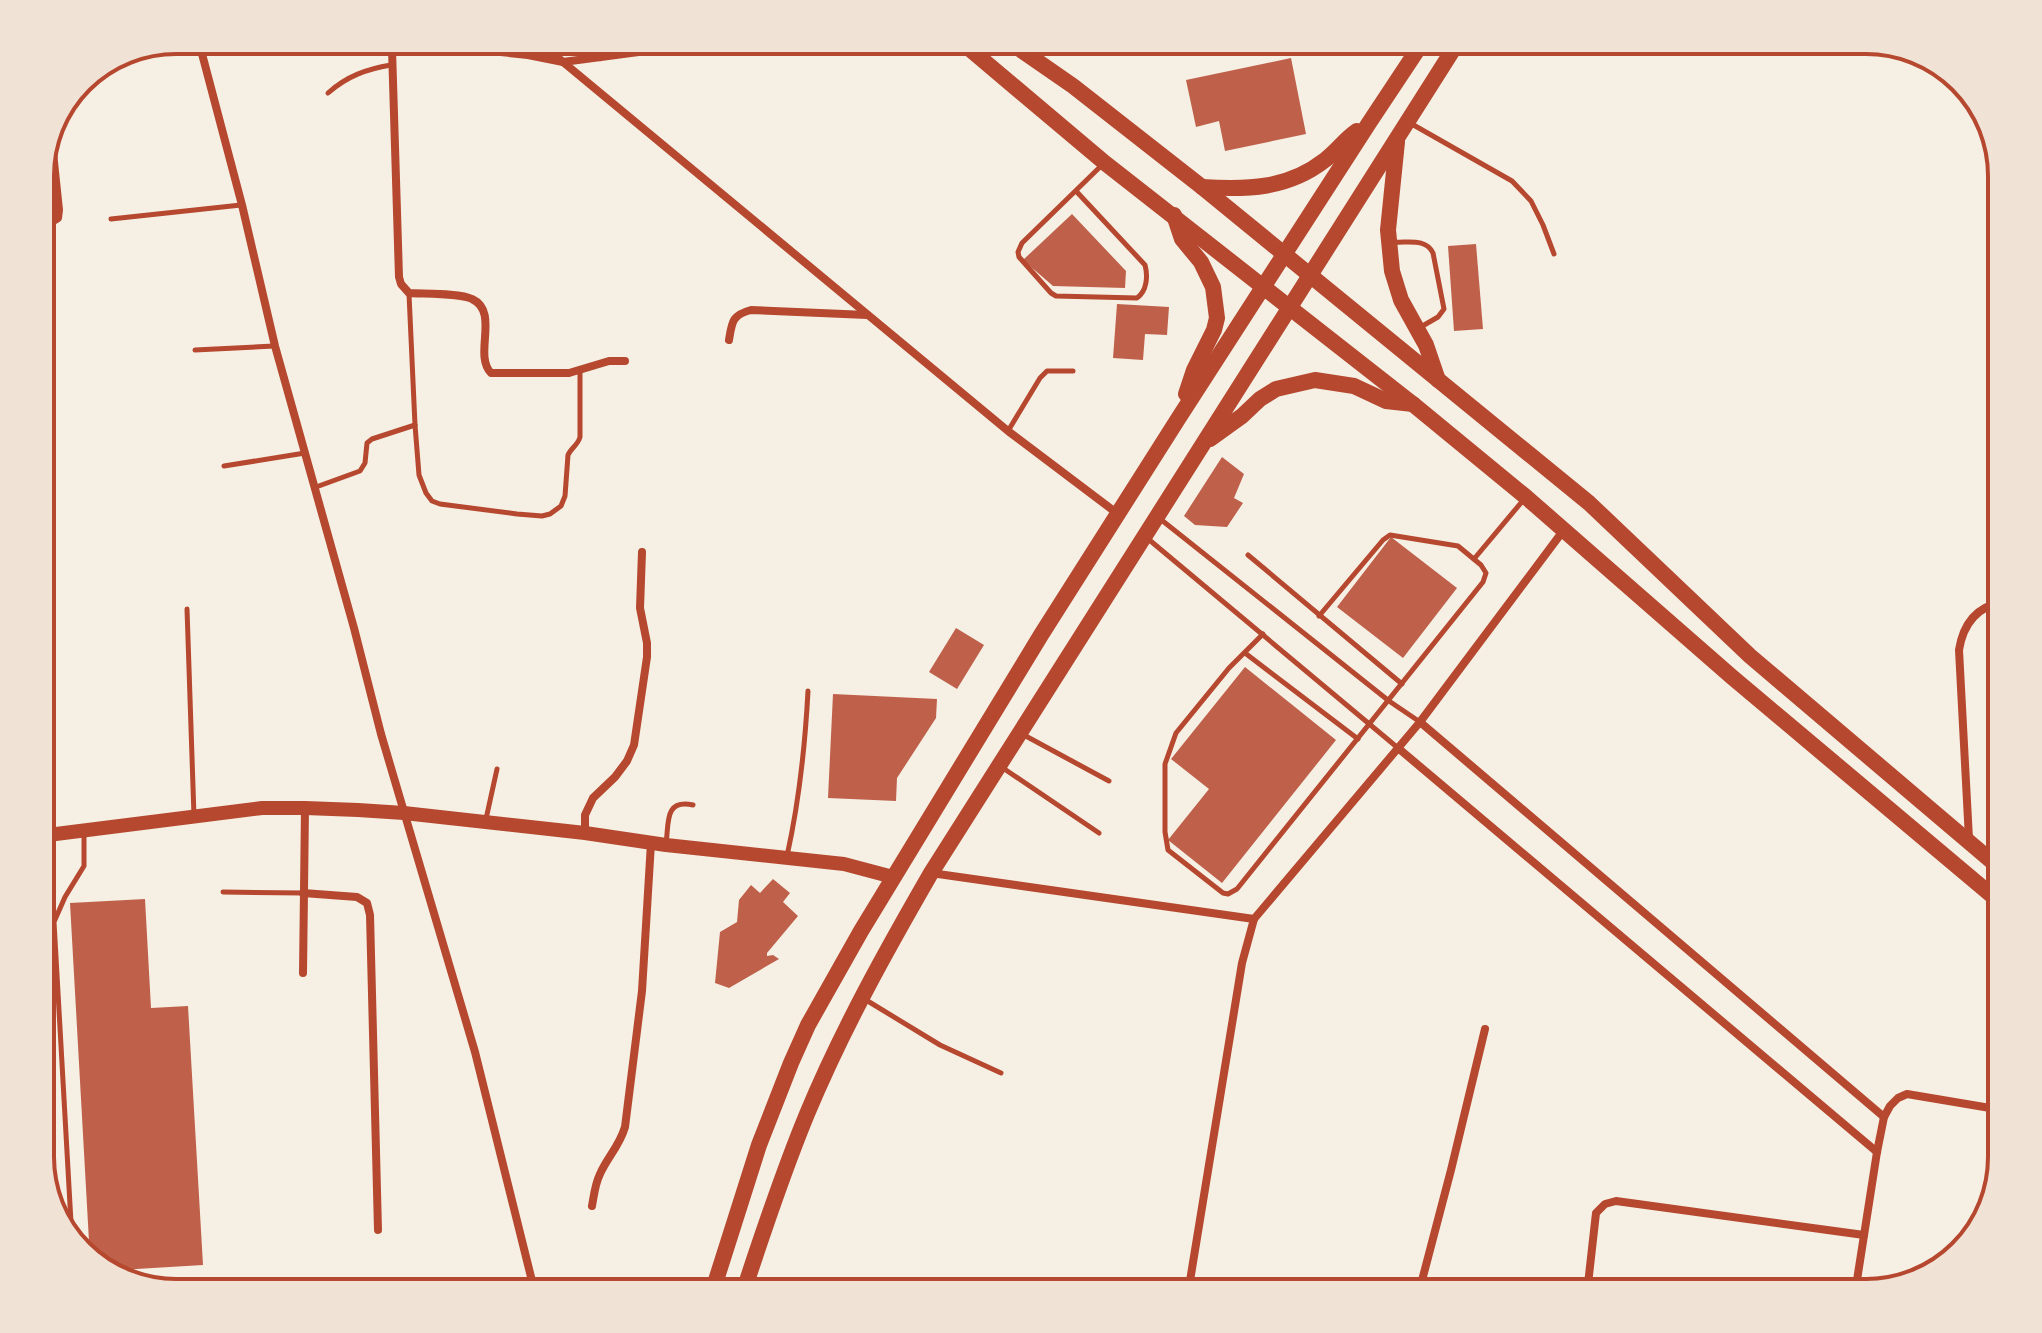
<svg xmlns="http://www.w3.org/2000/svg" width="2042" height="1333" font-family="'Work Sans',sans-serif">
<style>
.building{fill:#bf614a}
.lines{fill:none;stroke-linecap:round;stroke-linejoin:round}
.service{stroke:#b5482f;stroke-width:5}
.minor{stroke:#b5482f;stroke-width:8}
.secondary{stroke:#b5482f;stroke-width:14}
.primary{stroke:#b5482f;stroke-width:16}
.rim{fill:none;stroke:#b5482f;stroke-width:4}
</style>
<rect width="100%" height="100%" fill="#f6efe4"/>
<g class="building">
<polygon points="1291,58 1306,134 1225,151 1219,121 1196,127 1186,80"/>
<polygon points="1072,214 1126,271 1125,288 1053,286 1023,260"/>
<polygon points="1476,244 1483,329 1454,331 1448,246"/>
<polygon points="1117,304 1169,307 1167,335 1145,334 1143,360 1113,358"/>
<polygon points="1222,457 1244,474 1234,498 1243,503 1227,527 1195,525 1184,516"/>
<polygon points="1391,537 1457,588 1403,658 1337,607"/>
<polygon points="956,628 984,645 957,689 929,672"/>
<polygon points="1245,667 1336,740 1222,883 1168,840 1209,789 1171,759"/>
<polygon points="833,694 937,699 936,718 897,778 896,801 828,798"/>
<polygon points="773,879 790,893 783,902 798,916 767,953 767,956 773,955 779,959 729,988 715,983 720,932 737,922 739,900 751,885 760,893"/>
<polygon points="145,899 151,1008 188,1006 203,1265 103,1271 90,1259 70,903"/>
</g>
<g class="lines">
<g class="service">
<path d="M328,93C347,76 367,69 391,65"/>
<polyline points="1410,123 1512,181 1531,201 1543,225 1554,254"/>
<path d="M1076,191L1145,265C1148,276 1147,291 1137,298L1056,296L1051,293L1019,257L1018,252L1022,243L1101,166"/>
<polyline points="111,219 241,205"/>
<path d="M1394,242C1408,243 1426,238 1433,253L1444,309L1438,317L1419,328"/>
<path d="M409,294L415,425L419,475L426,493L432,501L440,504L517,514L542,516L550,514L561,506L565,496L568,455C571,448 578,445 580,437V370"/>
<polyline points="195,350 274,346"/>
<polyline points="1008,431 1040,378 1047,371 1073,371"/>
<polyline points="224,466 305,453"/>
<polyline points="316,487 360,471 365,463 367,443 372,439 415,425"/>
<polyline points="1159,518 1389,701 1420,722"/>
<polyline points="1147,538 1398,748"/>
<polyline points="1248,555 1402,684"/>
<polyline points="1474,559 1525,498"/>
<polyline points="187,609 194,816"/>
<polyline points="1263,634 1229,668 1176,733 1165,764 1165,832 1168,850 1223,893 1228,894 1237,889 1483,582 1486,573 1481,565 1458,546 1390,535 1383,540 1319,616"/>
<polyline points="1245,653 1358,739"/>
<polyline points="1022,734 1109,781"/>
<polyline points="1000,766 1099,833"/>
<polyline points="486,819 497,769"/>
<path d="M666,844C669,823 664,799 693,805"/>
<path d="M787,856C799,802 805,747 808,691"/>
<polyline points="223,892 303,893"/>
<polyline points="866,1000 940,1045 1001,1073"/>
<polyline points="72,1240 54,922 65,897 84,866 84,834"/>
</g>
<g class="minor">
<polyline points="874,46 844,48 646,51 563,62 1008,431 1118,514"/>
<polyline points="589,47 600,57"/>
<polyline points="462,48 528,55 563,62"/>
<polyline points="546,48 562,61"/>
<path d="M392,49L399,277L401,284L409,293C424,294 460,293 472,299C500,312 473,355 491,373H569L609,361H625"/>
<polyline points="201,50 242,205 275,346 354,628 381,734 475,1052 535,1293"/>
<polyline points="40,229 58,218 59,210 52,143"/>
<path d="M729,340C732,322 732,315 751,310L867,315"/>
<polyline points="1420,722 1884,1117"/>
<polyline points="1398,748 1877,1152"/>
<polyline points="585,833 585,815 593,798 615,777 627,761 634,745 647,657 647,643 640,608 642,552"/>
<path d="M1969,839L1959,650C1963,625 1976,607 2002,602"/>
<polyline points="931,873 1254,919"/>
<polyline points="303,893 357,897 367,903 370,915 378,1230"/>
<polyline points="303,973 305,808"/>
<path d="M592,1206C594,1195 595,1184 600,1174C608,1156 619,1147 625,1127L642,991L651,843"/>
<polyline points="1188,1293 1242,963 1254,919 1420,722 1563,531"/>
<polyline points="1417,1293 1420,1288 1451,1170 1485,1029"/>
<polyline points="1587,1293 1596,1213 1605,1204 1616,1201 1864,1235"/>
<polyline points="1855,1293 1877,1152 1884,1117 1890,1106 1898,1098 1907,1094 2002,1110"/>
</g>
<polyline class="secondary" points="40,836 262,808 305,808 358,810 404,813 585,833 666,845 844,864 893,877"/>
<g class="primary">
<polyline points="965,45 1105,163 1414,405 1526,497 1732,677 2002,904"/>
<polyline points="1014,45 1073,86 1202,187 1589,503 1750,656 2002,870"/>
<polyline points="1397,142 1388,230 1392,271 1401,300 1426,345 1438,380"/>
<path d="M1202,187C1247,190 1288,189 1325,160C1337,151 1345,139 1357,131"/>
<polyline points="1174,215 1182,239 1201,262 1213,287 1217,318 1214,330 1194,370 1186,394"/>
<polyline points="1210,439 1242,416 1260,399 1276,389 1315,380 1354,386 1386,401 1413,404"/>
<polyline points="712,1293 759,1145 791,1063 808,1025 861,931 1041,635 1178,419 1369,123 1422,43"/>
<path d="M743,1293C763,1232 783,1172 807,1114C842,1030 886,951 931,873L1458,42"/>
</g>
</g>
<path d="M0 0H2042V1333H0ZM176 54H1866A122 122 0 0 1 1988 176V1157A122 122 0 0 1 1866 1279H176A122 122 0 0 1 54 1157V176A122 122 0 0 1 176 54Z" fill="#f1e2d6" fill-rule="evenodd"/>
<path class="rim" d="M176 54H1866A122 122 0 0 1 1988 176V1157A122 122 0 0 1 1866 1279H176A122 122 0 0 1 54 1157V176A122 122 0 0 1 176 54Z"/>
</svg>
